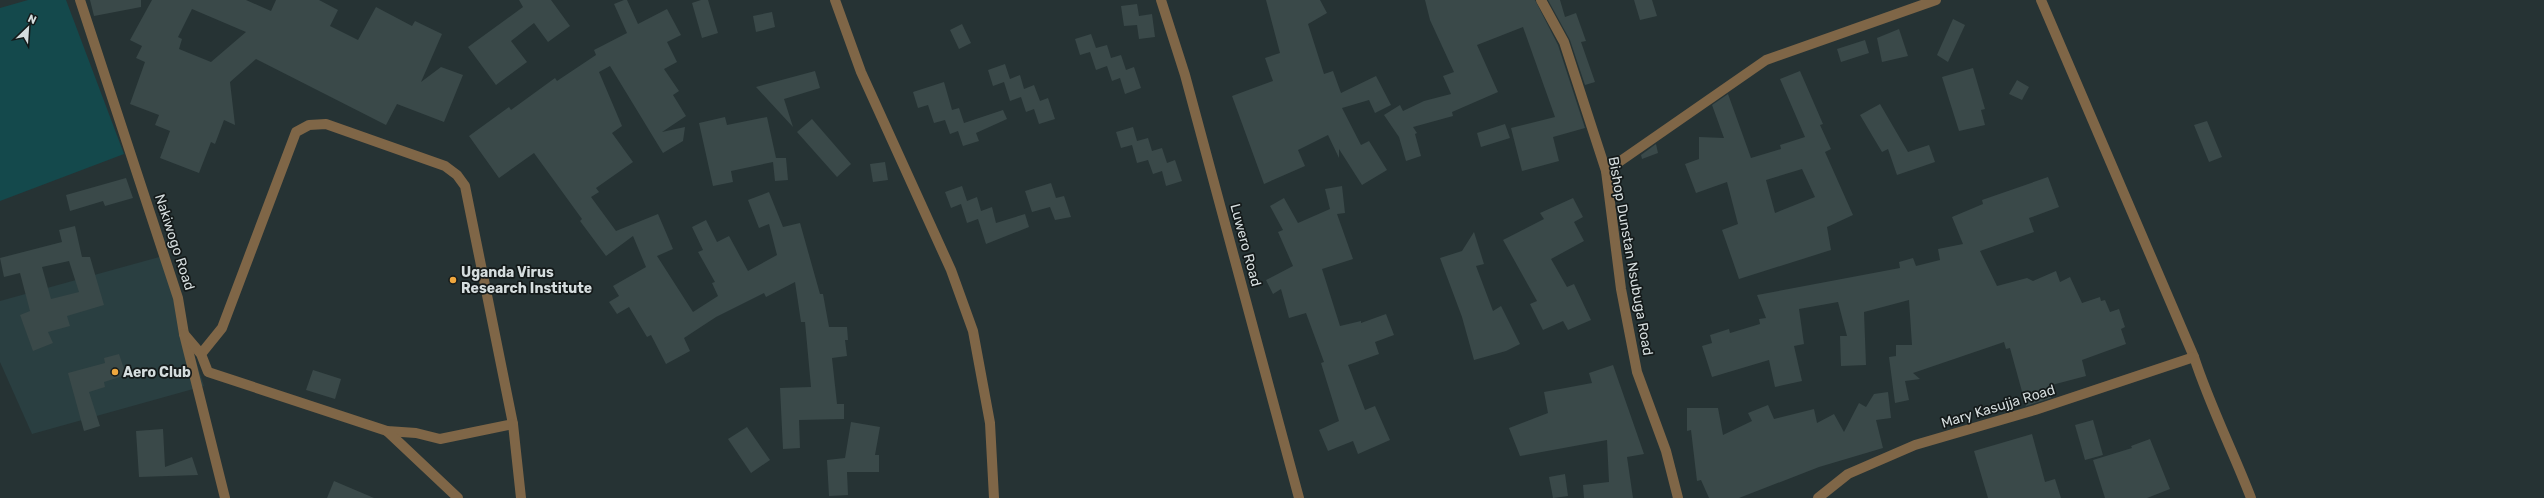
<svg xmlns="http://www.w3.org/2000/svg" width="2544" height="498" font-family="Rubik,sans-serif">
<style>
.built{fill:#2a3f41}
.green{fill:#14494c}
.building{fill:#3a4949;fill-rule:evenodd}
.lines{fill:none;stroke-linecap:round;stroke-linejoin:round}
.minor{stroke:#7f6647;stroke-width:10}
.poi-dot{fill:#efa73e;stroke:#141a1a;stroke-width:1.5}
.labels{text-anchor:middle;stroke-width:3.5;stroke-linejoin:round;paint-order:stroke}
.street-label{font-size:14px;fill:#d5ddde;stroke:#141a1a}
.poi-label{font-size:14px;font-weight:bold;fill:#d5ddde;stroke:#141a1a;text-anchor:start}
</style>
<rect width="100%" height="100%" fill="#263334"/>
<polygon class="built" points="163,256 204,386 32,434 0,362 0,301"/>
<polygon class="green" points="28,0 66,0 124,154 0,201 0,8"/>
<g class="building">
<polygon points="90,0 141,0 141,7 94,16"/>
<path d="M152,0H246L271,11L276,0H319L338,10L330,26L358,40L376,7L412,26L415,21L442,34L421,82L441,67L463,75L444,122L397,104L386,125L256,59L230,82L235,125L224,120L215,144L211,142L199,173L160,158L170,131L155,125L159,115L130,104L145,62L136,58L142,46L130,40ZM192,9L246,32L211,62L179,49L182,39L178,37Z"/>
<polygon points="519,0 551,0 570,26 548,42 534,23 511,41 527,62 496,85 468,47 523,7"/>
<polygon points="624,0 627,0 638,24 667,9 681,35 667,42 677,62 664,69 679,91 673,95 686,116 662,132 685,127 683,141 663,153 610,66 599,72 622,126 612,133 633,162 596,188 599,192 591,197 616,231 658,214 673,249 657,256 693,312 718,296 712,283 715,282 698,252 703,250 692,227 706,220 717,242 729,236 748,271 777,255 769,224 759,228 748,200 769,192 783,227 800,223 820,294 823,294 829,327 847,327 848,340 845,340 847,356 832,358 837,404 844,404 844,419 799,420 800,448 783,449 780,388 811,387 805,322 801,322 795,282 766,297 764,293 716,317 684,338 690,351 666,364 651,335 647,337 629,307 617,314 609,302 619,296 613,286 646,267 633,236 606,256 580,221 582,219 534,153 499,178 469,136 509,107 511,110 555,78 557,81 596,55 594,50 627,33 614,4"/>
<polygon points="701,0 708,0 718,33 702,38 692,3"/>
<polygon points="1266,0 1320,0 1327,13 1308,24 1324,74 1333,71 1341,93 1376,76 1391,105 1375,113 1369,100 1342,108 1361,145 1369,141 1387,170 1362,185 1339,149 1339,158 1328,135 1298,150 1305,166 1264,184 1232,96 1273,81 1265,58 1280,53"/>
<polygon points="1425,0 1535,0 1558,45 1585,128 1553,137 1559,161 1522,171 1511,128 1555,117 1523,27 1477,45 1498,92 1452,112 1453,116 1413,127 1417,133 1415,134 1421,156 1406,161 1399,137 1384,115 1400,105 1403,111 1424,101 1451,94 1443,76 1454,72 1430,20"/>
<polygon points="1548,0 1560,0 1565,17 1576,13 1586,41 1581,42 1595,82 1585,85 1570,40"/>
<polygon points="1634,0 1652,0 1657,16 1640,20"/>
<polygon points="1137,4 1139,16 1152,14 1155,37 1139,39 1137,25 1124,26 1121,6"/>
<polygon points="772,12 775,27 756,32 753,16"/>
<polygon points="1953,19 1965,25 1948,62 1937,55"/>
<polygon points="962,24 971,43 959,49 950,30"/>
<polygon points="1899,29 1908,56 1882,62 1877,38"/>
<polygon points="1091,34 1096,48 1107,45 1111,58 1121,55 1126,70 1134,67 1141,88 1125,94 1120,78 1112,81 1107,66 1096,70 1090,52 1080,55 1075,39"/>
<polygon points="1865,40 1869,53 1841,62 1837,49"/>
<polygon points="1005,64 1010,79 1020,75 1024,89 1034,85 1040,101 1048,98 1055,119 1039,124 1034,109 1026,112 1021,97 1010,101 1004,82 993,86 988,70"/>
<polygon points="1973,68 1985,109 1981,110 1985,125 1959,131 1942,77"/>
<polygon points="815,71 820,88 784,99 793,127 756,87"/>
<path d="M1800,71L1823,124L1820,125L1831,149L1825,152L1853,215L1827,227L1831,250L1739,279L1722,230L1738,224L1727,182L1696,193L1685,164L1699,159V137L1724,138L1712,105L1728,94L1751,158L1781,149L1780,145L1805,137L1780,79ZM1802,169L1815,197L1775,213L1766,180Z"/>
<polygon points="2017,80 2029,87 2022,100 2009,94"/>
<polygon points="944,82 952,110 959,108 964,123 1003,110 1007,119 976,133 979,141 963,146 958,131 950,134 945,120 934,123 928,105 918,108 913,92"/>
<polygon points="1880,104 1908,152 1929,145 1935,162 1897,175 1888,149 1882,152 1860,115"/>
<polygon points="725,117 727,125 767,117 776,158 786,158 788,180 775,181 773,162 731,171 733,182 713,186 699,123"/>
<polygon points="812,119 851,164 837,177 797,132"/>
<polygon points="2207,121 2222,157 2209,162 2194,125"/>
<polygon points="1505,124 1510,138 1481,147 1477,133"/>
<polygon points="1133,127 1137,141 1148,138 1152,151 1162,148 1167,163 1175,160 1182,181 1166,186 1162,171 1153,174 1148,160 1137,163 1132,145 1121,148 1116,132"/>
<polygon points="1656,144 1658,153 1642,159 1641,155"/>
<polygon points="885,162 888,180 873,182 870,164"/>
<polygon points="2048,177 2059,207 2029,218 2034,232 1980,251 1997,286 2027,278 2033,281 2056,271 2060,282 2070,277 2082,303 2100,297 2101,301 2105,300 2110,312 2119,309 2125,327 2121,329 2126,344 2082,360 2086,376 2048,386 2051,398 2026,406 2010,348 2006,349 2004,342 1913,373 1920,379 1905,381 1909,400 1895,403 1889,357 1896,356 1896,345 1912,345 1909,300 1864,312 1866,365 1841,366 1840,336 1847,336 1838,302 1799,309 1804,344 1794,346 1802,381 1775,387 1769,360 1712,377 1702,346 1712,343 1710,335 1729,329 1730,333 1760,324 1759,319 1766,318 1757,295 1900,268 1899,262 1913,258 1916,266 1940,260 1938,249 1963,244 1952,217 1983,204 1982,200"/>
<polygon points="126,178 133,198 105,206 103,201 70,211 66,195"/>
<polygon points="1051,183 1056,198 1064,196 1071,217 1055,220 1050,207 1032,212 1025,191"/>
<polygon points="962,186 967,201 977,197 981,211 992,207 996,223 1025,214 1029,227 986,244 978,219 967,223 961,204 951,208 945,192"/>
<polygon points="1342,186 1345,213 1337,214 1353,259 1322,269 1340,326 1361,321 1361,323 1386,314 1394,335 1375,342 1379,354 1348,365 1365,410 1375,406 1390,440 1358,454 1353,441 1328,451 1319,430 1339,421 1321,363 1324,362 1306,313 1289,318 1281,289 1273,294 1266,280 1293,266 1278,232 1283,230 1270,206 1284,198 1298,223 1330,209 1325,189"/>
<polygon points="1573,198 1583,217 1574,222 1584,241 1551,259 1567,287 1574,284 1591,320 1568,330 1563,321 1543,330 1530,304 1537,301 1503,240 1544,219 1540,213"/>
<path d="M75,226L82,257H90L104,305L67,316L70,326L48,332L53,343L33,351L20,315L30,311L20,273L4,277L0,258L62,242L59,230ZM69,261L79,292L51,299L42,267Z"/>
<polygon points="1474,232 1484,264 1476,266 1493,311 1501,306 1520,344 1506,351 1474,360 1462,317 1440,258 1462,251"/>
<polygon points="119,354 126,375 104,382 105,387 89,392 100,426 84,431 68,373 105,363 104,358"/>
<polygon points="1613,365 1644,454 1627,457 1633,498 1584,498 1583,485 1609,482 1607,440 1520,456 1509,428 1548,413 1544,392 1592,383 1589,373"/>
<polygon points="313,370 341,379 335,399 306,390"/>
<polygon points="1888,392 1891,418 1876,420 1883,448 1819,467 1739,498 1709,498 1701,480 1697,481 1691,430 1687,431 1687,408 1718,408 1723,435 1752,421 1748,413 1768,405 1774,419 1814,409 1817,423 1834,414 1844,432 1859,403 1866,407 1874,394"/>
<polygon points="2093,420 2103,455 2085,460 2075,425"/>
<polygon points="851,422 880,427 875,455 879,455 879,472 847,472 848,495 829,496 827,460 845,458"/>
<polygon points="747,427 770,460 751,473 728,439"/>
<polygon points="163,429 165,467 192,457 198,475 139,477 136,431"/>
<polygon points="2032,434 2045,482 2055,479 2061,498 1988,498 1974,451"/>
<polygon points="2150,439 2170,489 2147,498 2105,498 2093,460 2132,448 2131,446"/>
<polygon points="1565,474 1568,496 1553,498 1549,477"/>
<polygon points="334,481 374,498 327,498"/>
</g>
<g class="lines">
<g class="minor">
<polyline points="80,0 178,298 184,334 225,498"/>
<polyline points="835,0 861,72 951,270 973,331 990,423 994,498"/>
<polyline points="1161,0 1185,75 1299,498"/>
<polyline points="1541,0 1564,42 1606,171 1621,289 1637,372 1666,451 1678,498"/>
<path d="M2041,0L2194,357C2210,406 2233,451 2251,498"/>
<polyline points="1606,171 1766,60 1936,0"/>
<polyline points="184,334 201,354 208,372 387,431 416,433 440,439 513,424 465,186 457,175 445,166 326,124 309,125 296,132 222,328 201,354"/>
<polyline points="513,424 521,498"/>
<polyline points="387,431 458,498"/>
<polyline points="1818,498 1848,474 1915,445 2035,410 2194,357"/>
</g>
</g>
<g class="poi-dot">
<circle cx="453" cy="280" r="4"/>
<circle cx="115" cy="372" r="4"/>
</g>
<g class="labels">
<g class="street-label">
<text transform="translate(175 242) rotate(72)" y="5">Nakiwogo Road</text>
<text transform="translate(1246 245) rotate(75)" y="5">Luwero Road</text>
<text transform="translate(1631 256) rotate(80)" y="5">Bishop Dunstan Nsubuga Road</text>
<text transform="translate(1998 406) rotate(-17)" y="5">Mary Kasujja Road</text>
</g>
<g class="poi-label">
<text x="461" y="277">Uganda Virus<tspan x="461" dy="16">Research Institute</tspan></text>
<text x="123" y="377">Aero Club</text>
</g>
</g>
<g transform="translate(28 28) rotate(25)" stroke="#141a1a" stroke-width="3" paint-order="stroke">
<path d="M0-3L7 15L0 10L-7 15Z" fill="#d5ddde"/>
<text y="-6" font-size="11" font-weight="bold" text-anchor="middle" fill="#d5ddde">N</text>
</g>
</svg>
